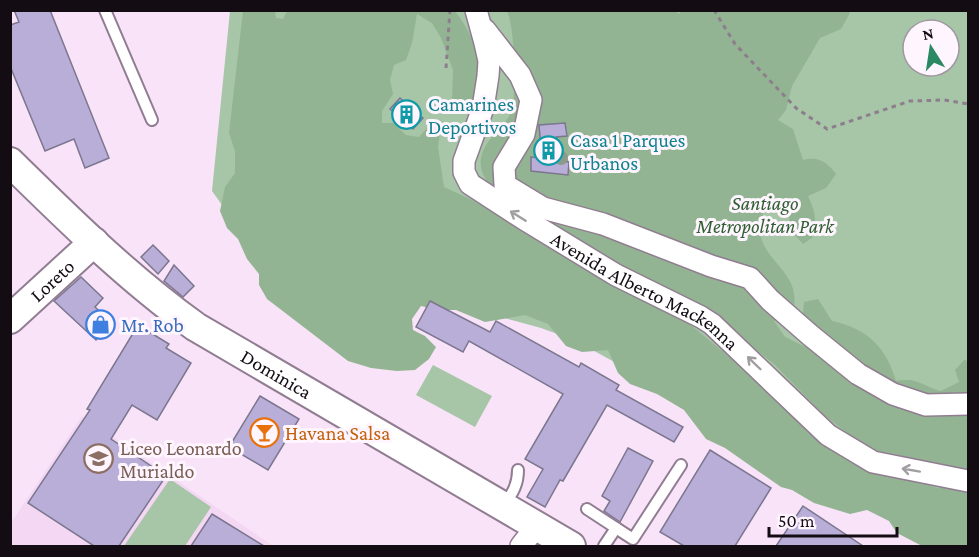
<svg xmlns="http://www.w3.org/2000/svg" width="979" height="557" font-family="'Crimson Pro',serif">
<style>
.built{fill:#f3d7f3}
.green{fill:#a7c5a7;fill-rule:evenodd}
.forest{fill:#93b492}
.building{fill:#b8aed8;stroke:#7c768f;stroke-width:1.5}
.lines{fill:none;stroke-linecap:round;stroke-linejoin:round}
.lane-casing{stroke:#917d91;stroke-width:14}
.street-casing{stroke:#917d91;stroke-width:24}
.secondary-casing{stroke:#917d91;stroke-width:32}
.path{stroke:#8d7e8d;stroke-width:3;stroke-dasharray:4.5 4.5;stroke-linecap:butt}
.lane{stroke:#fff;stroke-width:10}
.street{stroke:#fff;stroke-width:21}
.secondary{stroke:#fff;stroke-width:28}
.tree{fill:#8a9a8b}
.oneway{stroke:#a19ea1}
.labels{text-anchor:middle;stroke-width:6;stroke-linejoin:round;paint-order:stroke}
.culture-label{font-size:20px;fill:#0d838f;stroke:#fef5fe;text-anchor:start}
.park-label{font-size:20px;font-style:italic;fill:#2f5f31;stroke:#fef5fe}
.street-label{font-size:20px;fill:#130c13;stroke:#fef5fe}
.shop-label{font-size:20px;fill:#366cbe;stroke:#fef5fe;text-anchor:start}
.food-label{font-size:20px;fill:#c56008;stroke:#fef5fe;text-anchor:start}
.education-label{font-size:20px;fill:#785e54;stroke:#fef5fe;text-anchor:start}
</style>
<rect width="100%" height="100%" fill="#f9e3f9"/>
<polygon class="built" points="82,416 263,539 273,546 11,546 11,523"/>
<g class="green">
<path d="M230,11H968V546L881,507L574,340L541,328L267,253L248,241L212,191ZM913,30H949V66H913Z"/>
<polygon points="433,365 492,396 475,427 416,395"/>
<polygon points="170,479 211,507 185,546 124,546"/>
</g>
<g class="forest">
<path d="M674,10L679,14L682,10L849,11L850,13L841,29L820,38L792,86L786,110L778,120L793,129L803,160C818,156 827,162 836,174L826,188L808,196C816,214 817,219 812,238L803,244L791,231L789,217L780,210L763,213C762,218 760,223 760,227C759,260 800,271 794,306L774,321L785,337L820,354L810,322L803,313L804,302L818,299L832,321C868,329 886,347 896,381C919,377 921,386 941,391L959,382L955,370L964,360L968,361V472L941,467L895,454L868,449L824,415L774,364L726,327L648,280L514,205C489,188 467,168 491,138C498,130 507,122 511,112C517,94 515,28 507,11Z"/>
<path d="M243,11H275L276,18L283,19L287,11H455C467,26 478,48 480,69C481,78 479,89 478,98L463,103L452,100L453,70L441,38L432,23L417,14L412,43L406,60L394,65L390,80L393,94L382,111V123H393L406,135L419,137L429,126L437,124L440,132L438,147L444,187L472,200L576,261L652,301L692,326L780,399L808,433L829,447L937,488L947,485L968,488V546H922L897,533L889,521L867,510L850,514L814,503L792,490L781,487L725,448L706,439L684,410L657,394L630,384L618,373L608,350L582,352L566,346L548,324L525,315L485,322L456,310H439L421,306L412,319L413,330L425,336L436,347L429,359L415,370L397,371L371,368L348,361L267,299L259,285V274L247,259L238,239L227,228L220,211L225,187L235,173V151L229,133Z"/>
</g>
<g class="building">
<polygon points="14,10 50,10 109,158 85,168 74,139 45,151 10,66 10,25 19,22"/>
<polygon points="400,98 423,118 413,129 390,109"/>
<polygon points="565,123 567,136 556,137 558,161 569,162 568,175 531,171 531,157 542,158 539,125"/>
<polygon points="153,245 169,261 158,274 141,257"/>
<polygon points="174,265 194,286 183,297 164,281"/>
<polygon points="81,277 103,298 95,307 112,323 96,340 54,301"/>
<polygon points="430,301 490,332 496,321 579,367 581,363 619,385 616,390 683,427 674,442 607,405 563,481 560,480 545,507 527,497 543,469 525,459 563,394 469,341 463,352 416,327"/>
<polygon points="138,325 169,344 166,348 191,363 157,420 132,405 111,439 166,476 119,546 94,546 28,503 90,410 87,409"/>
<polygon points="260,396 299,419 268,470 229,447"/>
<polygon points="628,448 653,461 620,522 604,511 610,501 602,496"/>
<polygon points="710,450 771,488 735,546 684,546 660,532"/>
<polygon points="803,506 863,546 776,546"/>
<polygon points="212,514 264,546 191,546"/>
</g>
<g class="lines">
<defs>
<g id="lane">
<polyline points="105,10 152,120"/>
<path d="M504,505C513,493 518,484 518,470"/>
<polyline points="587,509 616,528"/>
<polyline points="604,546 616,528 633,539 681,465"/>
</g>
<g id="street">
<path id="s1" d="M476,10L485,43L489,61L488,76L483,108L464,161V172L470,184L524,219L616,275L701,317L712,324L828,435L873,462L968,481"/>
<polyline points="485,30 520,75 531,100 524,134 504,167 505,185 543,208 603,224 711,266 750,278 770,300 810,335 858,374 893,394 926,405 968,404"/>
<polyline points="521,546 536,527"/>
</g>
<g id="secondary">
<path id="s2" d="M10,162C69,220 129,279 196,327L571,546"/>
<path id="s3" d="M10,319L94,242"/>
</g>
</defs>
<use href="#lane" class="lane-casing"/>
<use href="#street" class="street-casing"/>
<use href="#secondary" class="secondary-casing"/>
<g class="path">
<polyline points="714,10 735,44 796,108 827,129 910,101 944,100 968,104"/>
<polyline points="446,68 450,10"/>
</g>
<use href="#lane" class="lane"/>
<use href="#street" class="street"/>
<use href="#secondary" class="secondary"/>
</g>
<circle class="tree" cx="561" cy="158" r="7"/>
<defs><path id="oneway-shaft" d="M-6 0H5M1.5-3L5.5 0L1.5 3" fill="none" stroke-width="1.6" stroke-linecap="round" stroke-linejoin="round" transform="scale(1.5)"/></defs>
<g class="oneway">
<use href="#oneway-shaft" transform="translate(518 216) rotate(-148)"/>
<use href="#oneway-shaft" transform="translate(754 363) rotate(-136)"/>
<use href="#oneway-shaft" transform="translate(911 470) rotate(-170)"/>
</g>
<defs>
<symbol id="building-ring" viewBox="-11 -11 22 22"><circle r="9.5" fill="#fef5fe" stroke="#0f9aa8" stroke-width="1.5"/><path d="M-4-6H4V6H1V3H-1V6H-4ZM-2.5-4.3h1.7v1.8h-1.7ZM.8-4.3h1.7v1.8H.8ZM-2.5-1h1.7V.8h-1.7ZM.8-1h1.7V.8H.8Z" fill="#0f9aa8"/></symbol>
<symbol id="shop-ring" viewBox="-11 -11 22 22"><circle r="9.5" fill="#fef5fe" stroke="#3f7fe0" stroke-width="1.5"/><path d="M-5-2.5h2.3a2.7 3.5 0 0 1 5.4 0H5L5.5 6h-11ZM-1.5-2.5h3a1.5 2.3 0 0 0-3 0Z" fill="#3f7fe0"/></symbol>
<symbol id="bar-ring" viewBox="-11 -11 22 22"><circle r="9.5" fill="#fef5fe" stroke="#e8710a" stroke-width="1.5"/><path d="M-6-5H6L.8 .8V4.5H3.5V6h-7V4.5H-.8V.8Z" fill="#e8710a"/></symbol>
<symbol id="school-ring" viewBox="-11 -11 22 22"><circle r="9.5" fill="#fef5fe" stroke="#8d6e63" stroke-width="1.5"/><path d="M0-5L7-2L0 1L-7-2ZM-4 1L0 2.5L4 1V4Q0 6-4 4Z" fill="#8d6e63"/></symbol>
</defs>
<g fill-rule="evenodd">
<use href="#building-ring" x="390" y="98" width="33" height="33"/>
<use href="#building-ring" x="532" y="134" width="33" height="33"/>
<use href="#shop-ring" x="84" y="308" width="33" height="33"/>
<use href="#bar-ring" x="248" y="416" width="33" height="33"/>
<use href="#school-ring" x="82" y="442" width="33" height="33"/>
</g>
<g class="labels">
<g class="culture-label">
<text x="428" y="111">Camarines<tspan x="428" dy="23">Deportivos</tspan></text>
<text x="570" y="147">Casa 1 Parques<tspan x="570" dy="23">Urbanos</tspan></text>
</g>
<g class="park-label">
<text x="765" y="210">Santiago<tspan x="765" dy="23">Metropolitan Park</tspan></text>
</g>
<g class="street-label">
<text dy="7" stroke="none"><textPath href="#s3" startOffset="57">Loreto</textPath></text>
<text dy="7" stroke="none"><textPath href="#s1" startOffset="386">Avenida Alberto Mackenna</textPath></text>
<text dy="7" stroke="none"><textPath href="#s2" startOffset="342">Dominica</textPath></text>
</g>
<g class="shop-label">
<text x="121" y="332">Mr. Rob</text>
</g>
<g class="food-label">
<text x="285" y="440">Havana Salsa</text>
</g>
<g class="education-label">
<text x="120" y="455">Liceo Leonardo<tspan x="120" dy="23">Murialdo</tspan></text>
</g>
</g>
<rect width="979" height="557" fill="none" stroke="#130c13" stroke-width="24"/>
<g transform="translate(931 48) rotate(348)"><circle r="28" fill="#fef5fe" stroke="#a098a0" stroke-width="1.5"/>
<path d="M0-4.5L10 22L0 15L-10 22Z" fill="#2a8962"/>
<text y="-9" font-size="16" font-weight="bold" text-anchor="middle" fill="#130c13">N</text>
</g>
<path d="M769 527v9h128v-9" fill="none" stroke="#130c13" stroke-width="3"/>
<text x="778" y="527" font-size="18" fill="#130c13" stroke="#fef5fe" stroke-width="4.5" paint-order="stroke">50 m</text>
</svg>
